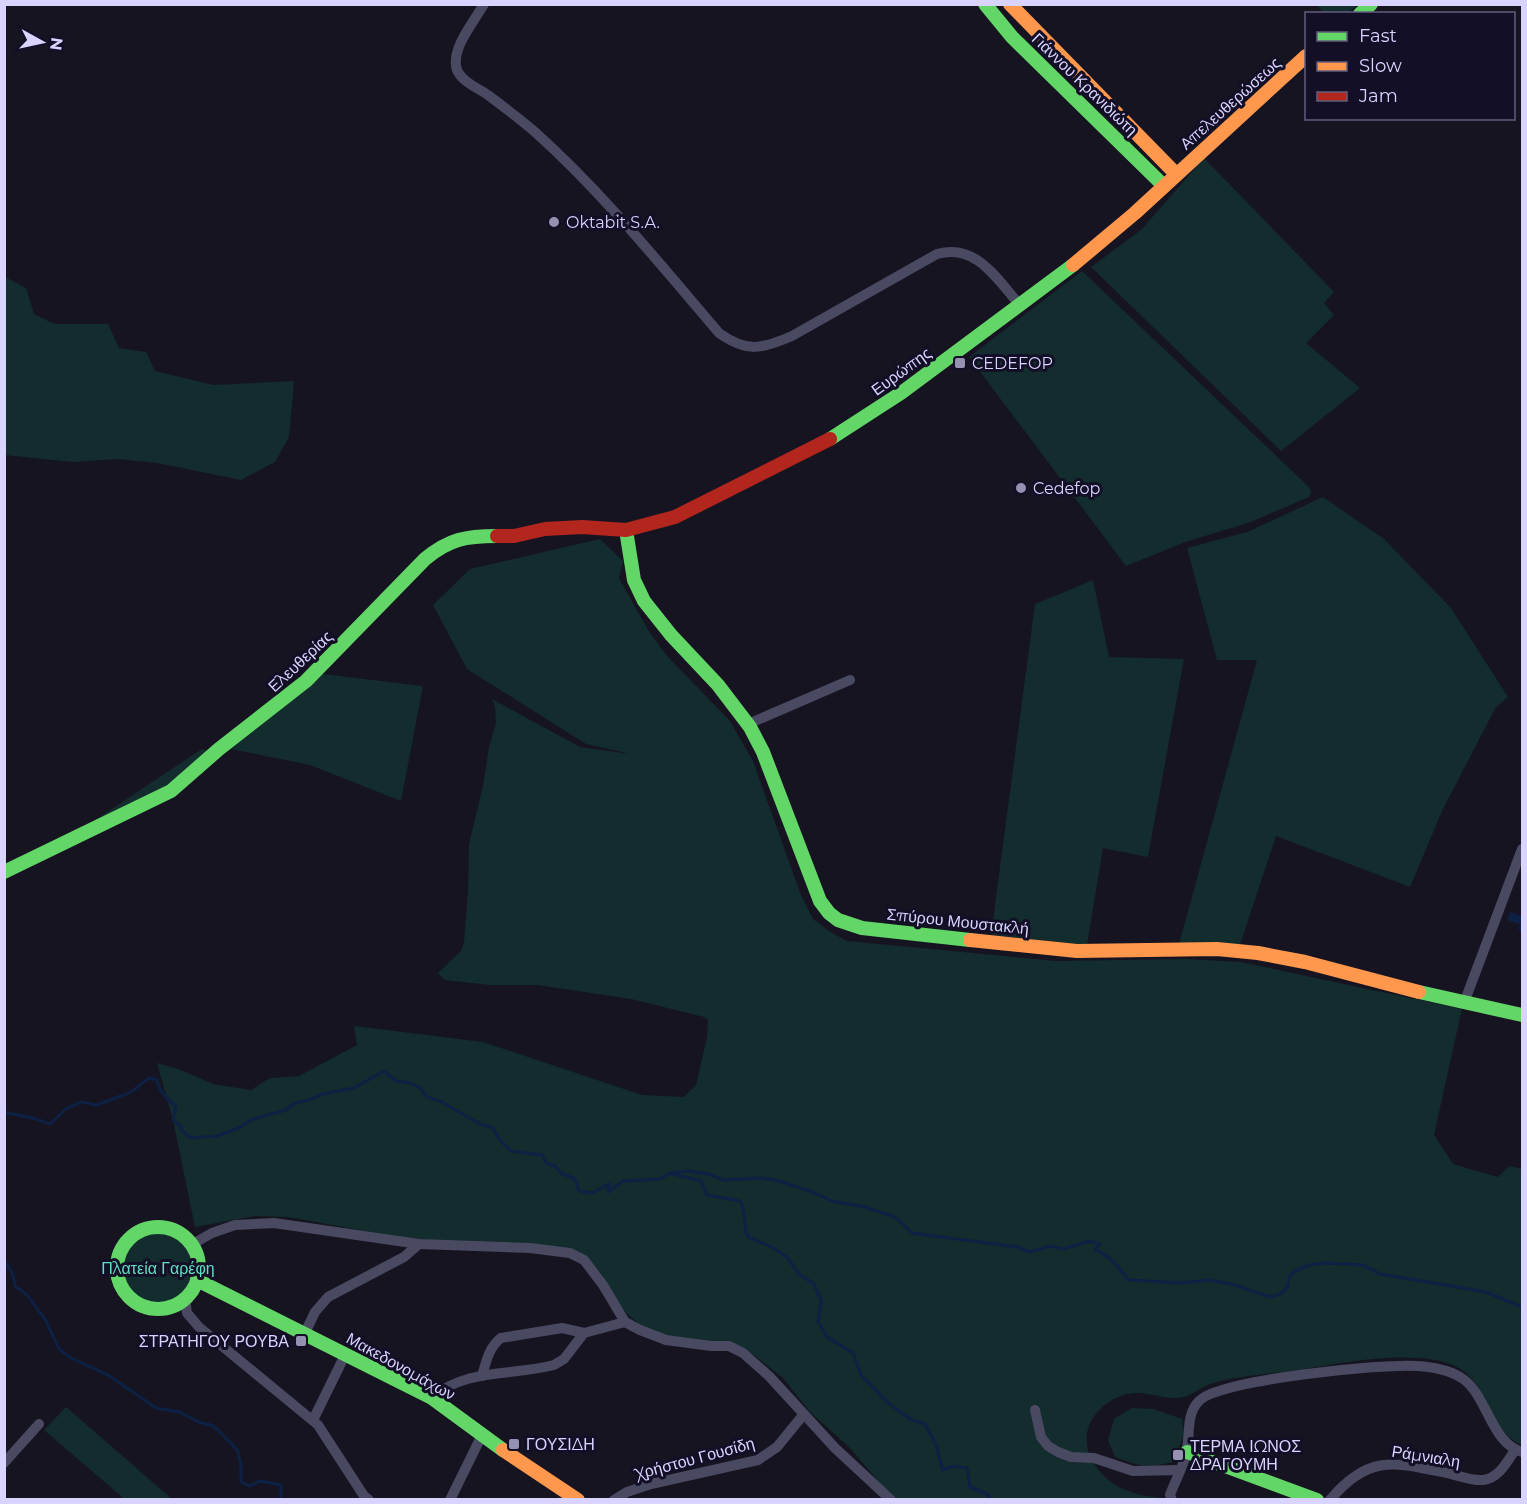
<svg xmlns="http://www.w3.org/2000/svg" width="1527" height="1504" font-family="Montserrat,sans-serif">
<style>
.green{fill:#132c2d}
.water{fill:#0d2144}
.lines{fill:none;stroke-linecap:round;stroke-linejoin:round}
.stream{stroke:#0d2144;stroke-width:3}
.street{stroke:#4a4962;stroke-width:10}
.fast{stroke:#63d668;stroke-width:14}
.slow{stroke:#ff974d;stroke-width:14}
.jam{stroke:#b3261e;stroke-width:14}
.poi-dot{fill:#9591b1;stroke:#130f26;stroke-width:2}
.labels{text-anchor:middle;stroke-width:6;stroke-linejoin:round;paint-order:stroke}
.street-label{font-size:16px;fill:#d9d4ff;stroke:#130f26}
.poi-label{font-size:16px;fill:#d9d4ff;stroke:#130f26;text-anchor:start}
.park-label{font-size:16px;fill:#5fe0c0;stroke:#130f26}
</style>
<rect width="100%" height="100%" fill="#161421"/>
<g class="green">
<polygon points="1317,5 1358,5 1347,13 1324,13"/>
<polygon points="1204,158 1334,292 1324,303 1334,315 1306,343 1360,388 1281,451 1091,267 1141,230"/>
<polygon points="1082,271 1310,488 1311,493 1309,497 1251,522 1185,542 1126,566 969,357"/>
<polygon points="5,277 26,288 34,314 54,324 108,324 119,348 146,352 155,371 213,385 294,381 289,437 275,462 241,480 157,463 118,459 73,462 5,455"/>
<polygon points="1323,497 1384,539 1451,608 1508,697 1496,707 1443,809 1410,887 1276,836 1240,945 1179,944 1257,660 1217,660 1187,548 1247,532"/>
<path d="M600,539L623,561L619,578L648,630L667,656L730,721L753,761L801,895L813,919L832,933L847,941L1056,961L1186,959L1241,962L1462,1009L1434,1135L1453,1164L1498,1177L1509,1166L1522,1169V1445C1481,1428 1494,1369 1435,1360C1390,1353 1343,1363 1299,1370C1270,1374 1241,1375 1213,1383C1203,1386 1194,1394 1184,1397C1163,1402 1142,1387 1121,1396C1077,1414 1076,1458 1114,1484C1130,1495 1153,1497 1171,1499H898L885,1489L849,1447L810,1412L783,1378L755,1356L738,1345L661,1336L639,1324L625,1312L602,1275L592,1263L580,1254L399,1237L288,1217L255,1216L195,1227L173,1120L157,1063L181,1070L213,1084L251,1090L270,1078L299,1076L357,1045L354,1026L483,1042L642,1095L684,1097L696,1085L707,1037L708,1020L704,1017L631,999L538,985H490L445,980L438,973L461,951L464,942L468,892L469,844L483,786L489,747L496,723L495,707L492,699L580,747L631,754L586,744L467,669L433,605L470,569Z"/>
<polygon points="1093,580 1109,657 1184,659 1148,857 1103,848 1087,945 991,935 1035,604"/>
<polygon points="322,674 423,686 401,801 310,765 226,748"/>
<polygon points="202,749 211,751 156,794 71,836"/>
<circle cx="158" cy="1268" r="36"/>
<polygon points="66,1407 172,1499 122,1499 121,1496 44,1430"/>
<path d="M1132,1408L1154,1409L1182,1419L1184,1435L1173,1462C1148,1468 1140,1467 1115,1457L1108,1440L1114,1419Z"/>
</g>
<polygon class="water" points="1510,912 1522,916 1522,933 1518,928 1521,925 1507,920"/>
<g class="lines">
<g class="stream">
<path d="M4,1112C20,1116 35,1117 50,1124L66,1109L81,1102L97,1105L131,1092L149,1078L157,1080C160,1092 166,1099 176,1106L173,1120L180,1126L183,1132L191,1138L217,1136L241,1127L250,1120L286,1110L293,1104L309,1100L323,1094L354,1088L384,1071L396,1081L410,1083L420,1088L427,1097L440,1101L478,1123L493,1128L500,1140L511,1151L542,1155L547,1164L555,1166L561,1173L575,1179L579,1191L592,1193L609,1184L608,1192L623,1181L659,1179L670,1173L688,1171L708,1174L724,1180L761,1178L776,1180L810,1191L832,1201L865,1207L895,1217L912,1233L1017,1247L1029,1252L1050,1246L1063,1249L1090,1241L1100,1244L1095,1250C1110,1255 1119,1269 1129,1280L1181,1283L1208,1280L1231,1284L1270,1297L1280,1294L1288,1287L1289,1277L1295,1271L1309,1265L1326,1263L1363,1265L1380,1274L1486,1292L1522,1307"/>
<path d="M672,1174L701,1181L707,1195L740,1201C747,1215 742,1223 748,1237L772,1247L787,1257L799,1274L814,1284L821,1300L818,1322L827,1337L853,1353L861,1375L887,1402L910,1419L925,1424L935,1443L943,1470L954,1466L967,1468L970,1487L987,1494L991,1500"/>
<path d="M4,1262C12,1268 14,1277 15,1286L26,1294L45,1319L59,1349L71,1358L108,1375L156,1408L180,1412L198,1422L211,1425L218,1430L238,1451L241,1466V1482L250,1486L260,1481L281,1485V1500"/>
</g>
<g class="street">
<path d="M484,4C474,22 450,49 457,70C462,82 478,88 488,95C504,107 520,119 535,132C603,193 660,264 719,333C747,353 762,349 792,336L937,254C976,243 996,278 1019,304"/>
<polyline points="748,724 850,680"/>
<polyline points="1464,1003 1522,849"/>
<polyline points="191,1245 212,1233 235,1225 274,1223 419,1244 530,1248 570,1253 584,1260 603,1285 625,1322 640,1330 666,1340 711,1346 729,1346 743,1353 769,1376 835,1448 891,1500"/>
<polyline points="185,1299 187,1313 199,1327 318,1425 364,1496 369,1500"/>
<polyline points="305,1333 315,1312 328,1297 404,1257 419,1244"/>
<path d="M482,1376C486,1362 489,1347 501,1338L562,1328L584,1333"/>
<path d="M432,1398C465,1368 513,1376 554,1365L564,1359L584,1333L625,1322"/>
<polyline points="1035,1410 1041,1437 1048,1446 1058,1452 1071,1457 1094,1458 1133,1471 1180,1470"/>
<polyline points="313,1420 346,1353"/>
<polyline points="4,1463 39,1424"/>
<polyline points="450,1500 482,1435"/>
<polyline points="614,1500 627,1492 651,1484 758,1460 777,1447 804,1414"/>
<path d="M1172,1500L1170,1495C1175,1481 1183,1468 1186,1453C1191,1436 1185,1415 1199,1401C1218,1380 1384,1363 1417,1366C1432,1367 1447,1369 1460,1377C1487,1392 1490,1443 1522,1452"/>
<path d="M1330,1500C1370,1452 1397,1463 1451,1474C1460,1476 1473,1481 1483,1480C1499,1478 1507,1462 1515,1450"/>
</g>
<g class="fast">
<polyline points="985,4 1012,37 1164,186"/>
<polyline points="1360,14 1371,4"/>
<polyline points="830,439 901,393 1073,265"/>
<polyline points="626,530 634,580 644,601 671,635 718,685 750,727 763,752 820,901 829,913 838,920 862,928 970,940"/>
<path d="M4,872L171,791L219,749L306,681L425,559C449,539 466,536 497,536"/>
<polyline points="1419,992 1522,1015"/>
<circle cx="158" cy="1268" r="41"/>
<polyline points="197,1280 432,1398 503,1450"/>
<polyline points="1187,1452 1317,1500"/>
</g>
<g class="slow">
<polyline points="1010,4 1176,174"/>
<polyline points="1073,265 1135,213 1306,56"/>
<polyline points="970,940 1077,951 1217,949 1258,953 1305,962 1419,992"/>
<polyline points="503,1450 578,1500"/>
</g>
<polyline class="jam" points="497,536 514,536 545,529 582,527 626,530 675,517 830,439"/>
</g>
<g class="poi-dot">
<circle cx="554" cy="222" r="6"/>
<rect x="954" y="357" width="12" height="12" rx="3"/>
<circle cx="1021" cy="488" r="6"/>
<rect x="295" y="1335" width="12" height="12" rx="3"/>
<rect x="508" y="1438" width="12" height="12" rx="3"/>
<rect x="1172" y="1449" width="12" height="12" rx="3"/>
</g>
<g class="labels">
<g class="street-label">
<text transform="translate(1085 84) rotate(44)" y="6">Γιάννου Κρανιδιώτη</text>
<text transform="translate(1230 103) rotate(-42)" y="6">Απελευθερώσεως</text>
<text transform="translate(901 371) rotate(-36)" y="6">Ευρώπης</text>
<text transform="translate(300 661) rotate(-43)" y="6">Ελευθερίας</text>
<text transform="translate(958 921) rotate(6)" y="6">Σπύρου Μουστακλή</text>
<text transform="translate(401 1366) rotate(29)" y="6">Μακεδονομάχων</text>
<text transform="translate(1426 1456) rotate(9)" y="6">Ράμνιαλη</text>
<text transform="translate(695 1458) rotate(-15)" y="6">Χρήστου Γουσίδη</text>
</g>
<g class="poi-label">
<text x="566" y="228">Oktabit S.A.</text>
<text x="972" y="369">CEDEFOP</text>
<text x="1033" y="494">Cedefop</text>
<text x="289" y="1347" text-anchor="end">ΣΤΡΑΤΗΓΟΥ ΡΟΥΒΑ</text>
<text x="526" y="1450">ΓΟΥΣΙΔΗ</text>
<text x="1190" y="1452">ΤΕΡΜΑ ΙΩΝΟΣ<tspan x="1190" dy="18">ΔΡΑΓΟΥΜΗ</tspan></text>
</g>
<g class="park-label">
<text x="158" y="1274">Πλατεία Γαρέφη</text>
</g>
</g>
<rect width="1527" height="1504" fill="none" stroke="#d9d4ff" stroke-width="12"/>
<rect x="1305" y="12" width="210" height="108" fill="#130f26" stroke="#625e7d" stroke-width="1.5"/>
<rect x="1317" y="32" width="30" height="9" fill="#63d668" stroke="#625e7d" stroke-width="1.5"/>
<text x="1359" y="42" font-size="18" fill="#d9d4ff">Fast</text>
<rect x="1317" y="62" width="30" height="9" fill="#ff974d" stroke="#625e7d" stroke-width="1.5"/>
<text x="1359" y="72" font-size="18" fill="#d9d4ff">Slow</text>
<rect x="1317" y="92" width="30" height="9" fill="#b3261e" stroke="#625e7d" stroke-width="1.5"/>
<text x="1359" y="102" font-size="18" fill="#d9d4ff">Jam</text>
<g transform="translate(42 42) rotate(98)" stroke="#130f26" stroke-width="4.5" paint-order="stroke">
<path d="M0-4.5L10 22L0 15L-10 22Z" fill="#d9d4ff"/>
<text y="-9" font-size="16" font-weight="bold" text-anchor="middle" fill="#d9d4ff">N</text>
</g>
</svg>
